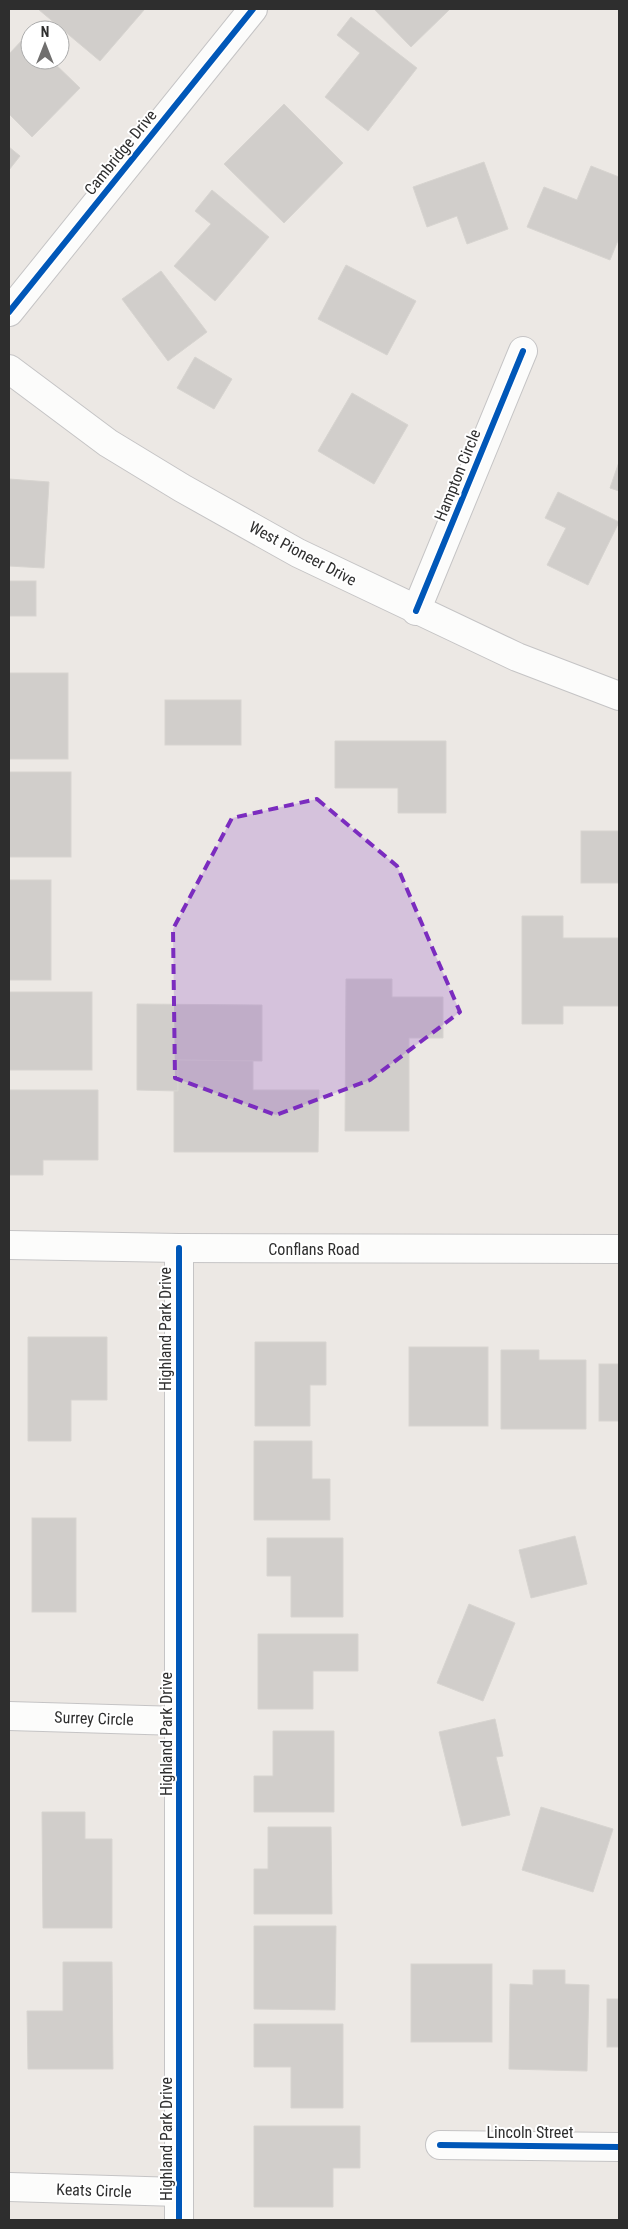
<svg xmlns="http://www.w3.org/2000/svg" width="628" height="2229" font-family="'Roboto Condensed',sans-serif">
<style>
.building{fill:#d1cecb;stroke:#d7d4d0}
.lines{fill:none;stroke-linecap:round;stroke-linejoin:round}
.minor-casing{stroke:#c5c4c5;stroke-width:30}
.secondary-casing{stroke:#c5c4c5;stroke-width:30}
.minor{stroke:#fcfcfb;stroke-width:28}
.secondary{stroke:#fcfcfb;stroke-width:28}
.cycleway-casing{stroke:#fff;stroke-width:9}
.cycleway{stroke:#0057b8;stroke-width:6}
.marked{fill:#7b2cbf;fill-opacity:0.2;stroke:#7b2cbf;stroke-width:4;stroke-dasharray:10 6;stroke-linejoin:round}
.labels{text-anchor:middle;stroke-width:4;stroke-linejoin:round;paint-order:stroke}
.street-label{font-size:16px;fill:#2e2e2e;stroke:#fff}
</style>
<rect width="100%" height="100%" fill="#ece8e4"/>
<g class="building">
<polygon points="38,9 143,9 144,10 100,61"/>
<polygon points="374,9 450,9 411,47"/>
<polygon points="351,17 417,68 368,131 325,97 360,53 337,35"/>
<polygon points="26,36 30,40 30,60 51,60 80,88 32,137 9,114 9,54"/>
<polygon points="284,104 343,163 284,223 224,164"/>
<polygon points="9,147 20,156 9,170"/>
<polygon points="484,162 508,229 467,244 457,216 427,227 413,187"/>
<polygon points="591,166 619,177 619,238 610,260 527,227 544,187 577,200"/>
<polygon points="212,190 269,237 215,301 174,266 211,224 195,211"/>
<polygon points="346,265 416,301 387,355 318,319"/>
<polygon points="161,271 207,332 168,361 122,299"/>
<polygon points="195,357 232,379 214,409 177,388"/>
<polygon points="352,393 408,425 374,484 318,451"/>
<polygon points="619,462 619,491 610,488"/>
<polygon points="9,479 49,482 44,568 9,566"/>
<polygon points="558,492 619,522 588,585 547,565 566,528 545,518"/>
<rect x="9" y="581" width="27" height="35"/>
<rect x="9" y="673" width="59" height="86"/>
<rect x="165" y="700" width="76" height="45"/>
<polygon points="335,741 446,741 446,813 398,813 398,788 335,788"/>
<rect x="9" y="772" width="62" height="85"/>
<rect x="581" y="831" width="38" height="52"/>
<rect x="9" y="880" width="42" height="100"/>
<polygon points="522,916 563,916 563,938 619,938 619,1006 563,1006 563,1024 522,1024"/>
<polygon points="346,979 392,979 392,997 443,997 443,1038 409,1038 409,1131 345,1131"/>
<rect x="9" y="992" width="83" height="78"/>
<polygon points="137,1004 262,1005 262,1061 178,1060 178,1091 137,1090"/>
<polygon points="178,1060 253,1061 253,1090 319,1090 318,1152 174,1152 174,1091 178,1091"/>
<polygon points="9,1090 98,1090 98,1160 43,1160 43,1175 9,1175"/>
<polygon points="28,1337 107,1337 107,1400 71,1400 71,1441 28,1441"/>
<polygon points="255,1342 326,1342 326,1385 310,1385 310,1426 255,1426"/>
<rect x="409" y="1347" width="79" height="79"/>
<polygon points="501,1350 539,1350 539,1360 586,1360 586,1429 501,1429"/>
<rect x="599" y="1364" width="20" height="57"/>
<polygon points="254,1441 312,1441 312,1479 330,1479 330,1520 254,1520"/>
<rect x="32" y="1518" width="44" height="94"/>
<polygon points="575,1536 587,1584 531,1598 519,1550"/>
<polygon points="267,1538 343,1538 343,1617 291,1617 291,1576 267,1576"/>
<polygon points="469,1604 515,1623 483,1701 437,1683"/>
<polygon points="258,1634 358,1634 358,1671 313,1671 313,1709 258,1709"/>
<polygon points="495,1719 503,1756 496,1757 510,1815 462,1826 439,1732"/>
<polygon points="273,1731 334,1731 334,1812 254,1812 254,1776 273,1776"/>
<polygon points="541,1807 613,1829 593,1892 522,1870"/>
<polygon points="42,1812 85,1812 85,1839 112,1839 112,1928 43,1928"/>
<polygon points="268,1827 331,1827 332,1914 254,1914 254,1869 268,1869"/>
<polygon points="254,1926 336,1926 335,2010 254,2009"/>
<polygon points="63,1962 112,1962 113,2069 28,2069 27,2011 63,2011"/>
<rect x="411" y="1964" width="81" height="78"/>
<polygon points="533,1970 565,1970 565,1984 589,1985 587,2071 509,2069 510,1984 533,1985"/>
<rect x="607" y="1999" width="12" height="48"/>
<polygon points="254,2024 343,2024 343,2108 291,2108 291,2067 254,2067"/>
<polygon points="254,2126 360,2126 360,2168 333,2168 333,2207 254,2207"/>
</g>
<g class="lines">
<defs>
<g id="minor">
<polyline points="9,312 253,9"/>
<polyline points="416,611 523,351"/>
<polyline points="179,1248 179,2220"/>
<polyline points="9,1716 179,1721"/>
<polyline points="440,2145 619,2147"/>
<polyline points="9,2187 179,2192"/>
</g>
<g id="secondary">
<polyline points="9,369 108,443 182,488 298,553 517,657 619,696"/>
<polyline points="9,1245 179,1248 619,1249"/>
</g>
</defs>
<use href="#minor" class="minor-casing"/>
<use href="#secondary" class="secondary-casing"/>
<use href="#minor" class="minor"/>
<use href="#secondary" class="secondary"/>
<defs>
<g id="cycleway">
<polyline points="9,312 253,9"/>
<polyline points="416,611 523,351"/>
<polyline points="179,1248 179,2220"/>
<polyline points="440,2145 619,2147"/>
</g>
</defs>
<use href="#cycleway" class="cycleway-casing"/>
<use href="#cycleway" class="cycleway"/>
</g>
<path class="marked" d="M317,799L397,866L460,1012L370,1080L276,1115L175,1078L173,929L232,818Z"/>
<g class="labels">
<g class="street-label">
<text transform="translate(120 152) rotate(-51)" y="6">Cambridge Drive</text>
<text transform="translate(457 475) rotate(-68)" y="6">Hampton Circle</text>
<text transform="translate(303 553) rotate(28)" y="6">West Pioneer Drive</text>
<text x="314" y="1255">Conflans Road</text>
<text transform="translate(165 1329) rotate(-90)" y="6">Highland Park Drive</text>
<text transform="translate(94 1718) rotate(2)" y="6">Surrey Circle</text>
<text transform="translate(166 1734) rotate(-90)" y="6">Highland Park Drive</text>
<text x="530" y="2138">Lincoln Street</text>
<text transform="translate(166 2139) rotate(-90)" y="6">Highland Park Drive</text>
<text transform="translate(94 2190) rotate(2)" y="6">Keats Circle</text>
</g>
</g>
<rect width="628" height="2229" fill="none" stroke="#2e2e2e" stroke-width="20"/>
<g transform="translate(45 45)"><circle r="24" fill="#ffffff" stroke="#ababab"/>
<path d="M0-4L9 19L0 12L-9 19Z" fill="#706f6e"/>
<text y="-8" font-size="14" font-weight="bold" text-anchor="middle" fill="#2e2e2e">N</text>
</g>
</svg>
